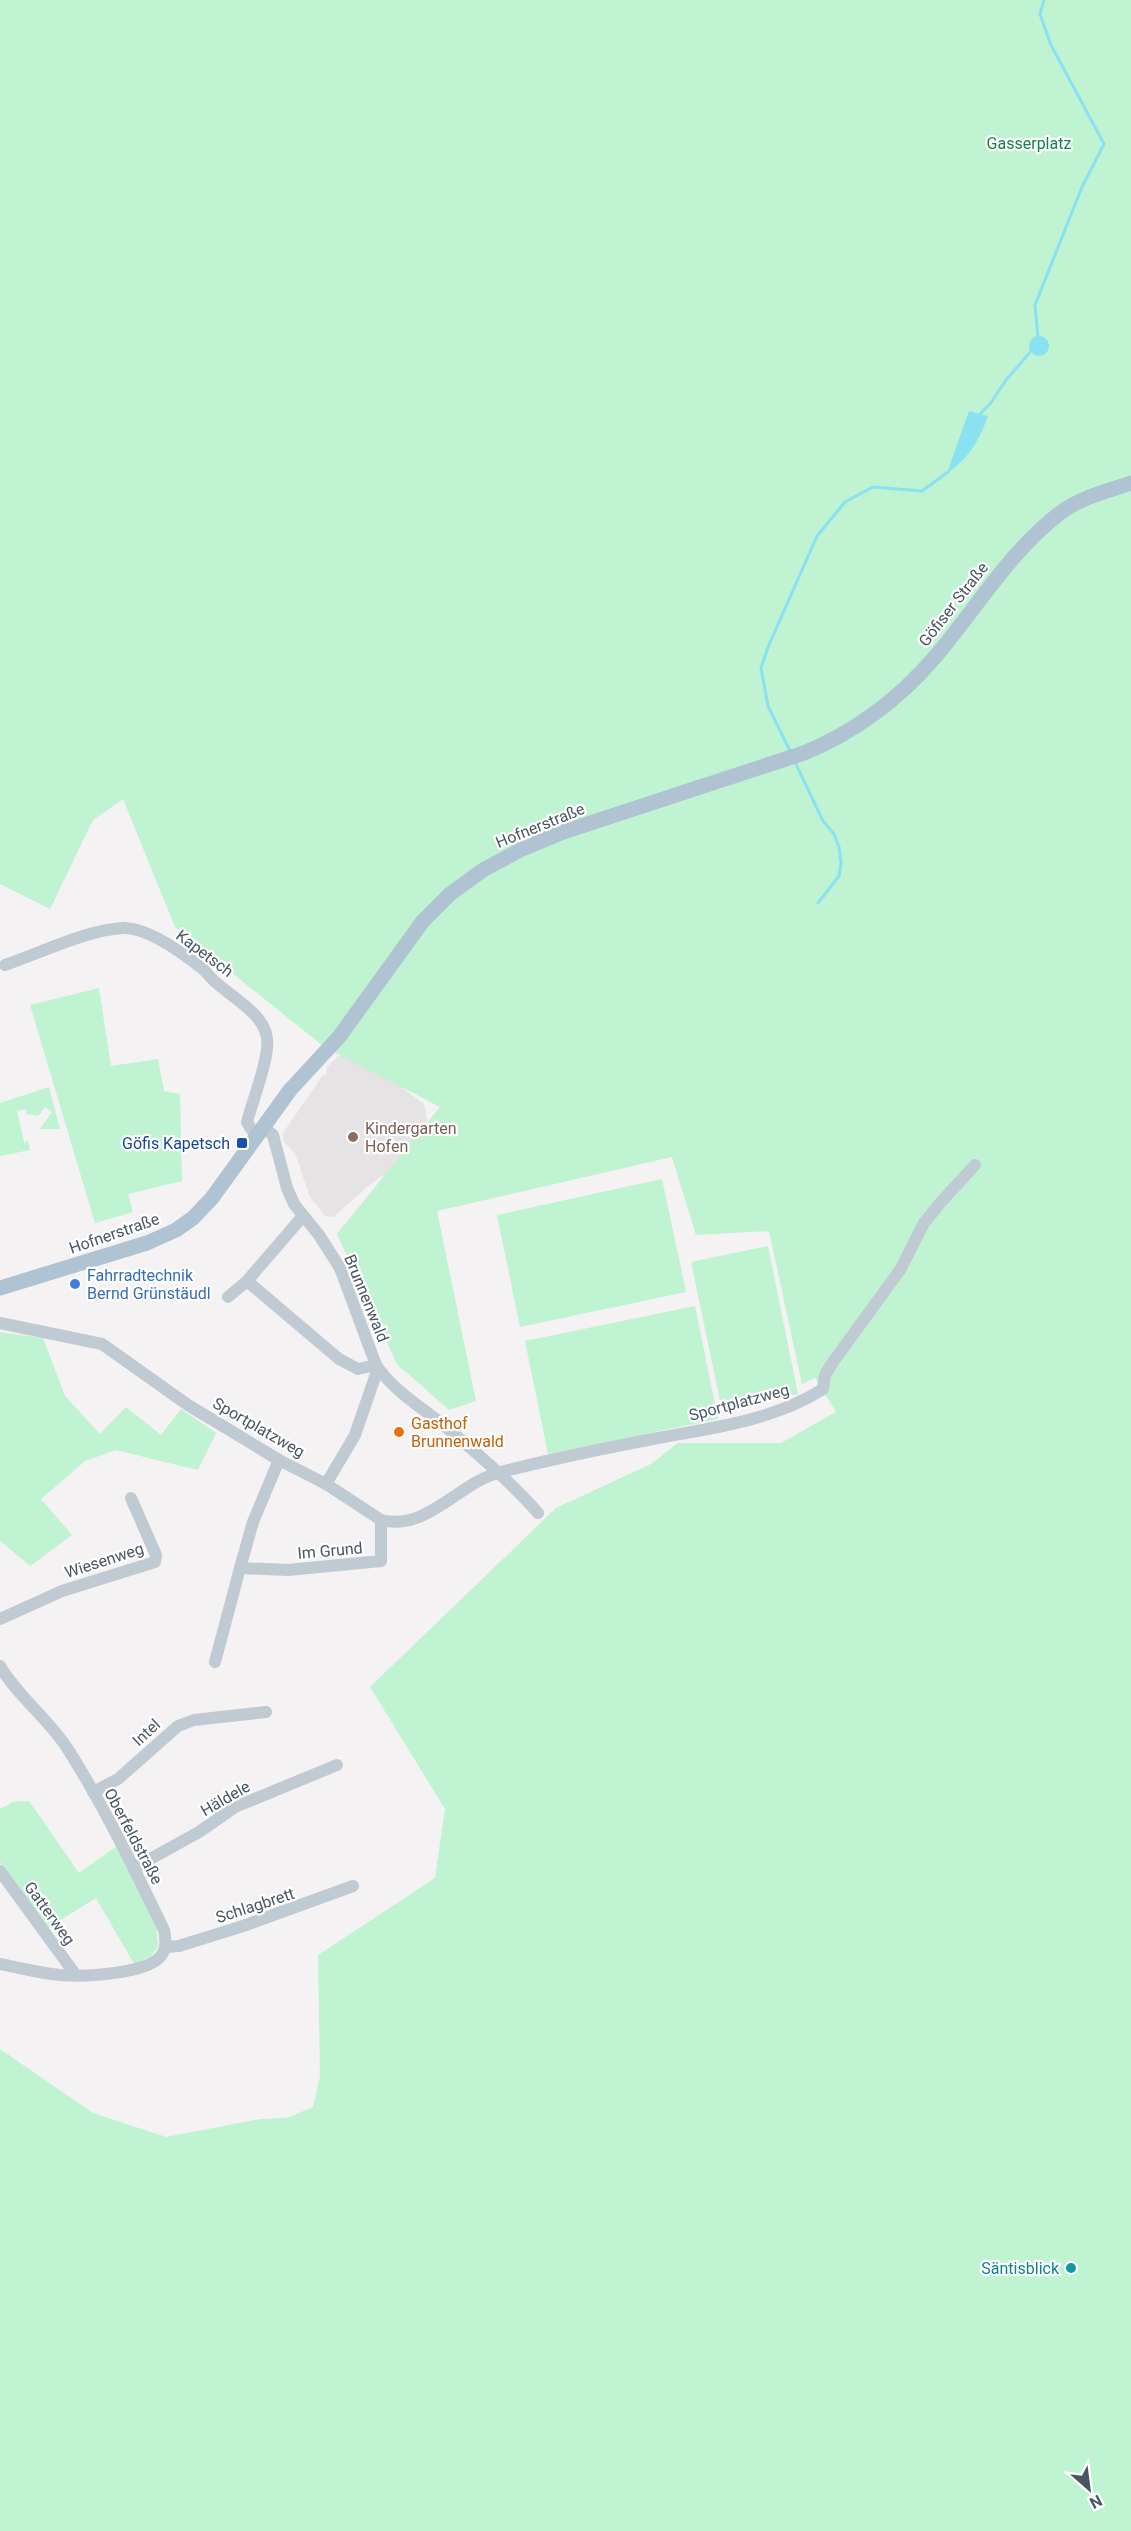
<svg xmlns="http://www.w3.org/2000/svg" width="1131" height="2531" font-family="Roboto,sans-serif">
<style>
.education{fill:#e5e3e4}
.green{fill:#bff3d1}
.water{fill:#8ae1f2}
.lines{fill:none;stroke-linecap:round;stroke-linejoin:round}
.stream{stroke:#8ae1f2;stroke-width:3}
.minor{stroke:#bfcad2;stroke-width:12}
.major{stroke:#b0c3d2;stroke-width:15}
.education-dot{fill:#8d6e63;stroke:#fff;stroke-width:2}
.transit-dot{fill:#1a4fb4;stroke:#fff;stroke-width:2}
.shop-dot{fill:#3f7fe0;stroke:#fff;stroke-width:2}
.food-dot{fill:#e8710a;stroke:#fff;stroke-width:2}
.culture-dot{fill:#0f9aa8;stroke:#fff;stroke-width:2}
.labels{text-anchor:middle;stroke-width:4.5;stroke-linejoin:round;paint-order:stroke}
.park-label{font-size:16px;fill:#128345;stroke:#fff}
.street-label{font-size:16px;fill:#485661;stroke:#fff}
.education-label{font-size:16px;fill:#785e54;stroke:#fff;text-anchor:start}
.transit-label{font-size:16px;fill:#164399;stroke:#fff;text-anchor:end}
.shop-label{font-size:16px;fill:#366cbe;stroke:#fff;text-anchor:start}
.food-label{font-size:16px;fill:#c56008;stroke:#fff;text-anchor:start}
.culture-label{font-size:16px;fill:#0d838f;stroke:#fff;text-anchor:end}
</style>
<rect width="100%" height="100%" fill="#f4f2f2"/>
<polygon class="education" points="344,1055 400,1086 424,1104 427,1121 419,1145 405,1164 374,1181 333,1217 325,1216 310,1197 295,1153 283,1141 283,1133 323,1075 326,1076 327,1067 338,1056"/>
<g class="green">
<polygon points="0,0 1131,0 1131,2531 0,2531 0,2049 93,2113 166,2137 260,2119 287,2118 313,2107 320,2077 318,1955 435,1878 445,1809 370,1687 556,1508 651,1464 678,1443 781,1443 836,1412 815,1378 802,1384 769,1231 696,1235 672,1157 437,1211 476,1401 449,1410 397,1364 337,1234 440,1107 323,1046 175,927 123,799 93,820 50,909 0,884"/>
<polygon points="99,988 111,1066 158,1059 164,1091 180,1094 182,1181 128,1194 133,1212 95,1223 30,1005"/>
<polygon points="49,1087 60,1129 40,1129 52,1112 45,1107 38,1116 27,1114 26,1109 17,1111 24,1142 28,1141 30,1150 0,1156 0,1103"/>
<polygon points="662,1179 686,1292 520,1327 497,1215"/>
<polygon points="768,1246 798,1394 722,1410 691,1262"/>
<polygon points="695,1306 718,1419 548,1454 525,1341"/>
<polygon points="0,1332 43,1338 65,1396 100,1434 126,1407 161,1435 181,1409 216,1433 198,1470 116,1450 85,1461 41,1499 72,1535 30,1566 0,1541"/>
<polygon points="23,1801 29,1801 79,1873 117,1846 156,1921 158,1947 151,1956 134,1964 96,1898 46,1929 0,1862 0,1809 13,1802"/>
</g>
<g class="water">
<circle cx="1039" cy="346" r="10"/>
<path d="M969,411L988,416C979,441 969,458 947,473Z"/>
</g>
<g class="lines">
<g class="stream">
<polyline points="1038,338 1035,305 1082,187 1104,144 1051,45 1040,14 1044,0"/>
<polyline points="978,416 990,404 1006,380 1032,350"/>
<polyline points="791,753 768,706 761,668 768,647 817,536 845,502 873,487 922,491 948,472"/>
<polyline points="795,762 823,821 834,834 839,847 841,863 839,876 818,903"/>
</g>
<g class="minor">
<path d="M5,965C40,953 86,930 123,928C147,927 184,954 203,969C208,974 213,981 219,985C235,999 264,1015 267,1038C270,1057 252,1102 247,1122L251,1129L258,1134"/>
<polyline points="263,1127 273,1135 287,1188 294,1204 319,1235 340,1268 376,1365 376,1374 355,1435 326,1484"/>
<path d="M247,1281L339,1359L358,1369L376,1365C393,1390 418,1405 442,1424C475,1451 509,1480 538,1513"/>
<polyline points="228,1297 247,1281 303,1216"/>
<path d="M0,1323L102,1344L188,1405L279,1460L326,1484L381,1520C427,1532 459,1482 501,1472C552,1459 605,1448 658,1438C713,1428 775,1420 823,1389L825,1375L833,1362L900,1270L924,1223L941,1202L975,1165"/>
<polyline points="279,1460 253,1522 240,1568 288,1570 381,1561 381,1520"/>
<polyline points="0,1619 62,1591 155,1562 156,1555 131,1498"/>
<polyline points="215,1662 240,1568"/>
<path d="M0,1666C19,1698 50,1720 69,1751C105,1808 135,1870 164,1930C166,1939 167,1950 160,1957C145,1974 83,1977 60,1975C40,1973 20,1968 0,1964"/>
<polyline points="93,1792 118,1779 178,1726 194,1720 266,1712"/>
<polyline points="134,1868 199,1832 235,1807 337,1765"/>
<polyline points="0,1871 75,1974"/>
<polyline points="165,1947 179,1946 243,1926 353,1886"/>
</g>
<path class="major" d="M0,1288L147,1243L176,1230L193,1218L212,1198L290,1090L339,1037L423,921L450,894L483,870L522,849L563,832L804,753C855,732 899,699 935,657C976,609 1009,552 1060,513C1079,498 1108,491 1131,483"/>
</g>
<circle class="education-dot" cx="353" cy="1137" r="6"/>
<rect class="transit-dot" x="236" y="1137" width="12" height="12" rx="3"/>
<circle class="shop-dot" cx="75" cy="1284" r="6"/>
<circle class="food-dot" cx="399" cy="1432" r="6"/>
<circle class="culture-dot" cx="1071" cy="2268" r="6"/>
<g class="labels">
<g class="park-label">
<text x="1029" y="149">Gasserplatz</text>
</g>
<g class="street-label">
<text transform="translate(953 604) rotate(-52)" y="6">Göfiser Straße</text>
<text transform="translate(540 825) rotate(-22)" y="6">Hofnerstraße</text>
<text transform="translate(205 953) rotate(37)" y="6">Kapetsch</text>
<text transform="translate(114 1233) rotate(-19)" y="6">Hofnerstraße</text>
<text transform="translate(367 1298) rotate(68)" y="6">Brunnenwald</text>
<text transform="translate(739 1402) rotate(-15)" y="6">Sportplatzweg</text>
<text transform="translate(259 1427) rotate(30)" y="6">Sportplatzweg</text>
<text transform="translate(330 1550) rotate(-5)" y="6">Im Grund</text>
<text transform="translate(104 1560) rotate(-18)" y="6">Wiesenweg</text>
<text transform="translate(146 1732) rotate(-43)" y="6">Intel</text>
<text transform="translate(225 1798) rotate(-30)" y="6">Häldele</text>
<text transform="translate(134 1836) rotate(62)" y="6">Oberfeldstraße</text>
<text transform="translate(255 1905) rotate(-18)" y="6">Schlagbrett</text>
<text transform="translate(50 1913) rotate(54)" y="6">Gatterweg</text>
</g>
<g class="education-label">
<text x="365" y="1134">Kindergarten<tspan x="365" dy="18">Hofen</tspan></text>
</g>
<g class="transit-label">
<text x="230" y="1149">Göfis Kapetsch</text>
</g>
<g class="shop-label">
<text x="87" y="1281">Fahrradtechnik<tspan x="87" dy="18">Bernd Grünstäudl</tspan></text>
</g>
<g class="food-label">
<text x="411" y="1429">Gasthof<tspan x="411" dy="18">Brunnenwald</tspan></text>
</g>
<g class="culture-label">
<text x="1059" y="2274">Säntisblick</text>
</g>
</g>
<g transform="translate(1089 2489) rotate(152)" stroke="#ffffff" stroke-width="4.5" paint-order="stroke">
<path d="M0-4.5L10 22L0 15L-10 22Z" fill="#485661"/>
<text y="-9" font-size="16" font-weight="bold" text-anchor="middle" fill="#485661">N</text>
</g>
</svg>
